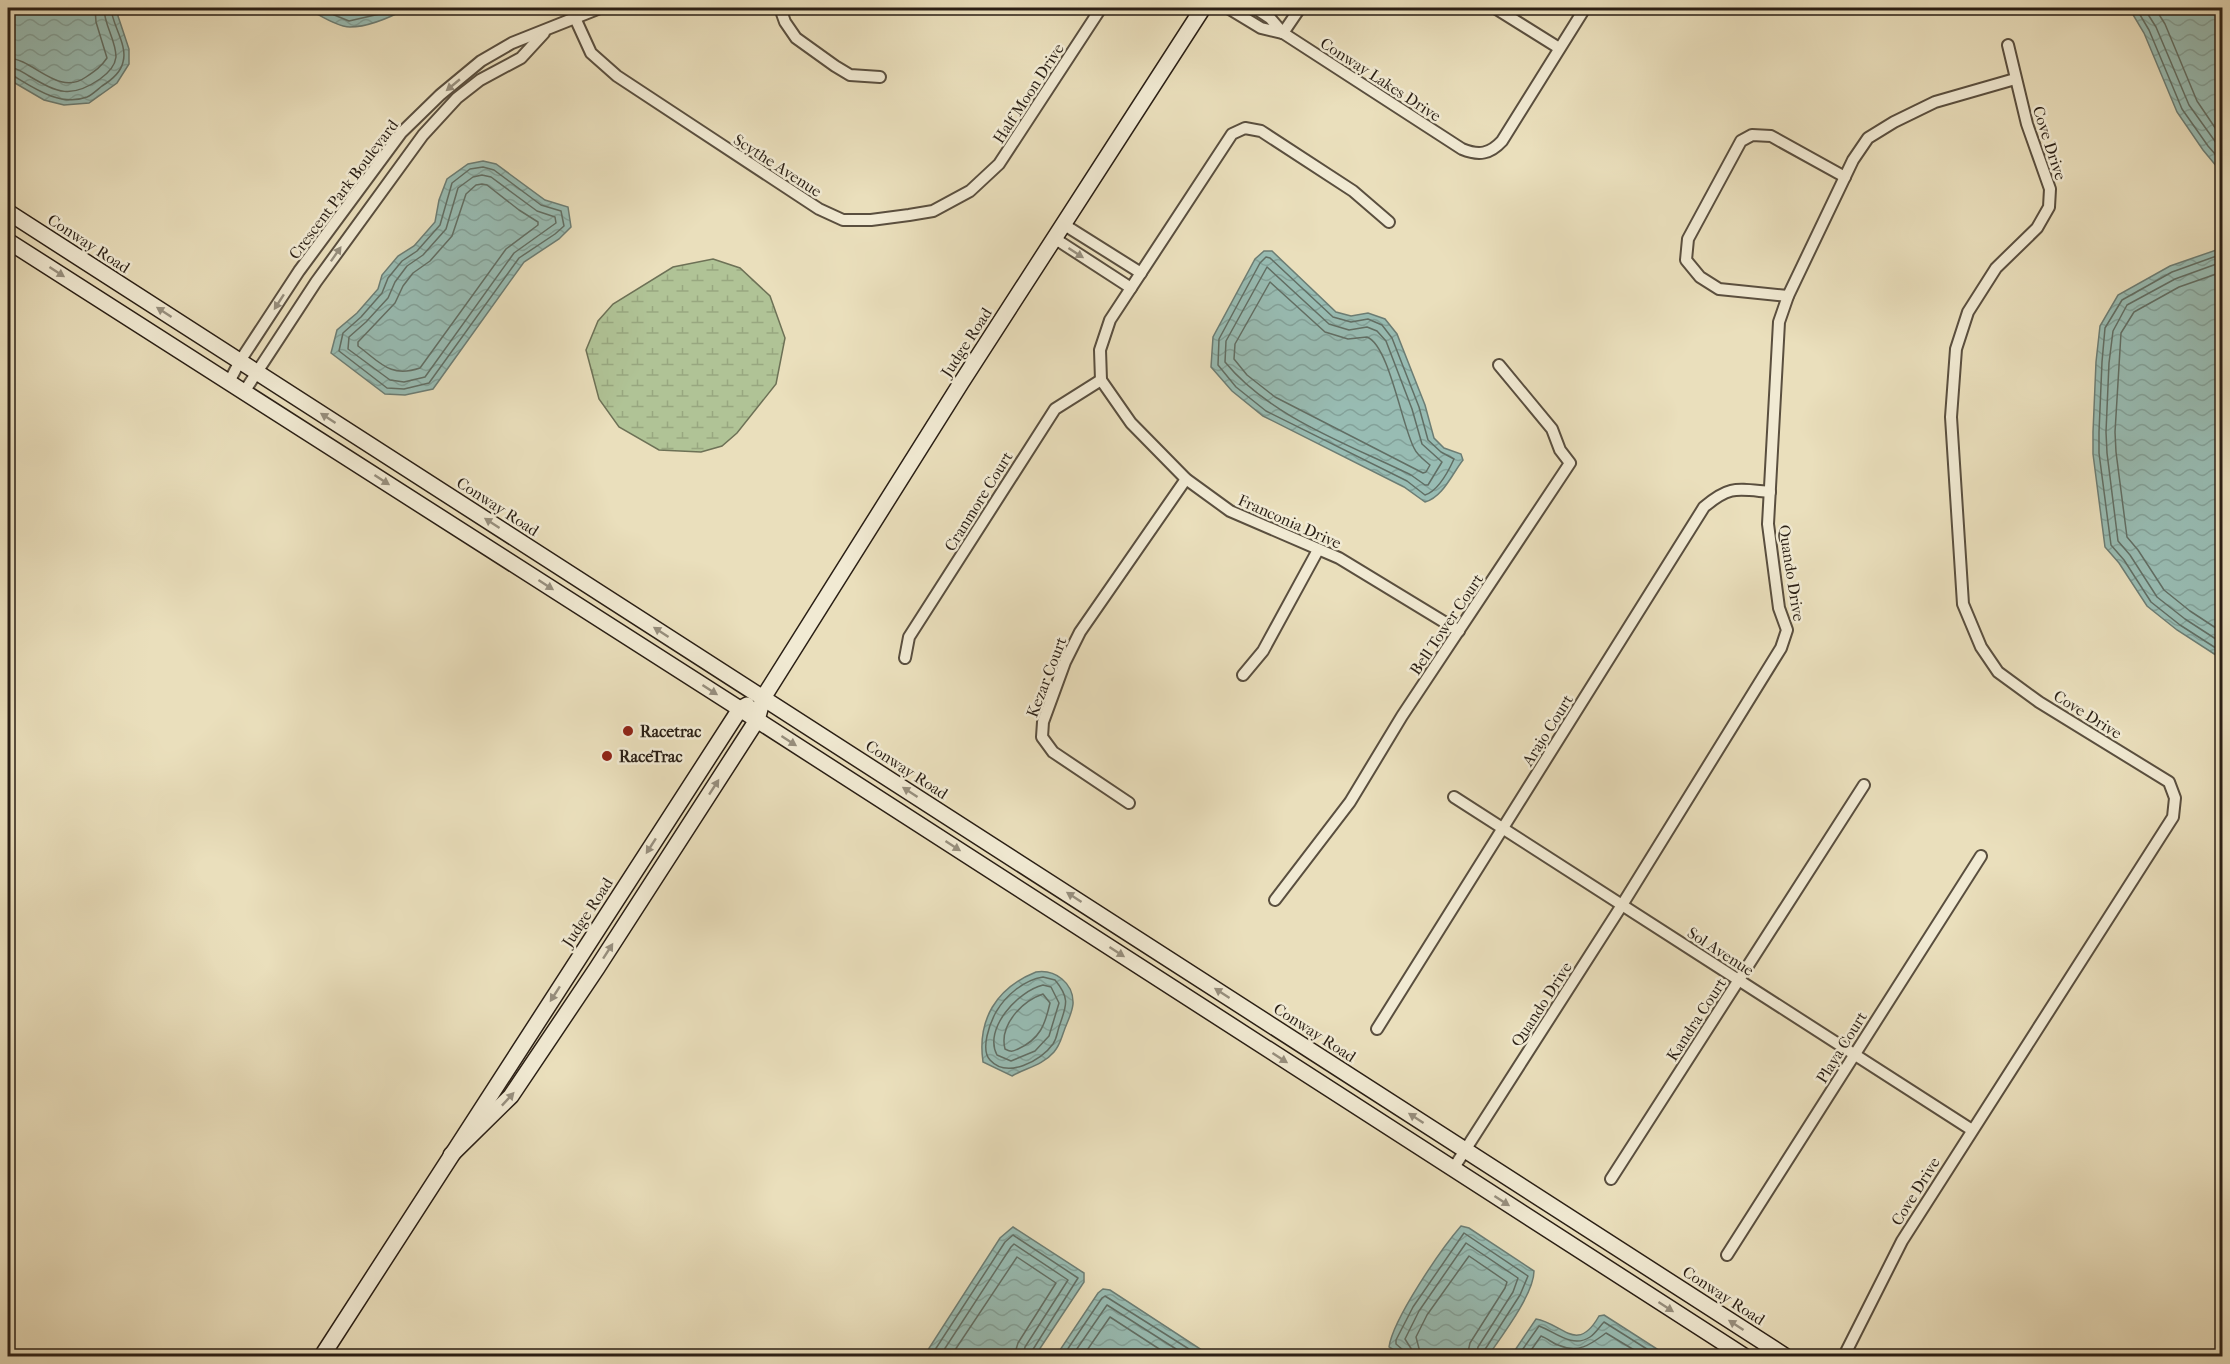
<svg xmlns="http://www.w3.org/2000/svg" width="2230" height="1364" font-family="'IM FELL French Canon',serif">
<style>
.wetland{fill:url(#wetland-marsh);stroke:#6d7156;stroke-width:1.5}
.water{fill:url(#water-waves);stroke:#6c7d74;stroke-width:1.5}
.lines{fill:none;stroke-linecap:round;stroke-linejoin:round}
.shore{stroke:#616e64;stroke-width:1.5}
.street-casing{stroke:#5a4f3f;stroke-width:14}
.secondary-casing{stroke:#2a1f15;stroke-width:18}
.street{stroke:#f1ead3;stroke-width:10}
.secondary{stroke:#f1ead3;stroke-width:15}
.oneway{fill:#978f7e}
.poi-dot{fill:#8f2418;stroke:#f1ead3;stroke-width:2}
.labels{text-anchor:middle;stroke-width:5;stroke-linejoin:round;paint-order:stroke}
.street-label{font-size:16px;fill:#2a1f15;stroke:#f1ead3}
.poi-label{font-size:16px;font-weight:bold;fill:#2a1f15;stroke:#f1ead3;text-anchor:start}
</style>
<defs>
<pattern id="wetland-marsh" width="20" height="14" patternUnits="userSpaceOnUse" patternTransform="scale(1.5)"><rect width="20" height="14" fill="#b0c396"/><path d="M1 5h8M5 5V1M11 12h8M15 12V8" fill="none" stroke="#98a780"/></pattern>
<pattern id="water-waves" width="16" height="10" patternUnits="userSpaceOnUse" patternTransform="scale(1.5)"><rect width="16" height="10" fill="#98bcb3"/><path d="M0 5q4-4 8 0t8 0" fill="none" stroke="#83a199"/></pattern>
</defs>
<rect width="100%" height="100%" fill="#eadfbc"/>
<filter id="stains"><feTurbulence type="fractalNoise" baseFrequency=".00333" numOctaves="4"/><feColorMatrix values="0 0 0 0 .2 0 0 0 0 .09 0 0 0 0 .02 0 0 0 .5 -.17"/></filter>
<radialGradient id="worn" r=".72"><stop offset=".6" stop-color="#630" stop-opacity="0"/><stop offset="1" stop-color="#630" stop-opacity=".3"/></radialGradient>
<polygon class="wetland" points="713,259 740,268 770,296 785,338 776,384 737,433 722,446 701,452 659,450 619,427 599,399 586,350 598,321 613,304 673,267"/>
<g class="water">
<polygon points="8,8 117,8 118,16 129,49 129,64 117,83 89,103 64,105 44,100 8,79"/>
<path d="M307,8H408C391,17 370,27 350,27C337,27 317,14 307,8Z"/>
<polygon points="2129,8 2222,8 2222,173 2203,150 2177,112 2144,33"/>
<polygon points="483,161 496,164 545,200 568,207 571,227 559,239 524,262 433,389 405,395 385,394 331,353 337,330 357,313 378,289 382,275 398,256 414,246 435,222 439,200 447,179 468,164"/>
<polygon points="2222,248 2222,659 2177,630 2147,606 2119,563 2105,547 2093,454 2093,432 2096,362 2100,326 2118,295 2170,266"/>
<path d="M1264,251H1272L1336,312L1351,316L1368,313L1385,319L1397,334L1425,405L1434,438L1444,448L1461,454L1463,460C1452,474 1443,497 1425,502L1404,487L1263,416L1232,391L1211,367L1213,337L1255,259Z"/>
<path d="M1036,972C1055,969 1074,983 1073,1004C1072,1014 1067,1022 1064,1031C1061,1039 1060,1045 1054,1052C1042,1066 1025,1068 1012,1076L983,1062C977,1020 996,988 1036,972Z"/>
<path d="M1461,1226L1469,1228L1534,1271C1534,1294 1501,1337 1488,1356H1403L1389,1347C1393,1319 1441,1249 1461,1226Z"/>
<polygon points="1013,1227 1084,1273 1084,1282 1035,1356 924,1356 1000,1238"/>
<polygon points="1103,1289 1110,1290 1211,1356 1056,1356 1098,1293"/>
<path d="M1604,1315L1668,1356H1511L1536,1319C1562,1323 1577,1355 1599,1316Z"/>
</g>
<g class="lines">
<g class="shore">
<polyline points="317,8 349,21 384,13 395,8"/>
<polyline points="2136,8 2149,30 2182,109 2208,146 2222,162"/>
<polyline points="2144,8 2156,27 2189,105 2222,151"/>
<polyline points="2155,8 2165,24 2197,101 2222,138"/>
<path d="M8,58C34,59 58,97 86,77C95,71 101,67 107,58L96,22L95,8"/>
<path d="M8,67C16,67 22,72 29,76C58,93 71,99 100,79C107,74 115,66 116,57C116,40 104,25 104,8"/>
<path d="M8,74L12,75C34,88 60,107 87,97C92,95 97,90 102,86C110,81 121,72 123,62C128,45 112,25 111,8"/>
<polygon points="483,167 494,170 541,205 561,211 564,226 555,234 519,258 429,383 404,389 387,388 339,351 343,333 361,317 382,293 388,278 402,261 417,251 440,225 452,183 470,169"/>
<polygon points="482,175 491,177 537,211 555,217 556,223 514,253 425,377 404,382 390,380 348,349 349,337 366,322 388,298 395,282 407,266 423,255 446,229 458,188 473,177"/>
<path d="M482,184L487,185L519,210L538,222V225L506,249L420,368C390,378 381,363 358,346V342L395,303L403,286L413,273L430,261L452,236L466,194L476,185Z"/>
<polyline points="2222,254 2172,272 2122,300 2105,328 2102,362 2099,432 2099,453 2111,545 2124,560 2151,602 2180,625 2222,652"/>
<path d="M1266,257L1270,258L1333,317L1351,322L1368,319L1382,325L1392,338L1419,407L1428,440L1441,452L1454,459C1449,470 1438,491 1425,495L1407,481L1266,411L1236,387L1218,365L1219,339L1260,263Z"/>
<polyline points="2222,262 2175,279 2127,305 2113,331 2109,363 2106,432 2107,453 2118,541 2130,555 2157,597 2185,619 2222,643"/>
<path d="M1267,267L1329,324L1349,330L1367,327L1377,331L1386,341L1412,409L1422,444L1442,462L1428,485H1425L1411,475C1348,444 1270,417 1225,362L1226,341Z"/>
<polyline points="2222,272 2179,287 2134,312 2121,333 2115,432 2116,452 2127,537 2138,550 2164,590 2190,611 2222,632"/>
<path d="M1270,282L1325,332L1348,339L1367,337C1389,345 1402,426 1414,448C1417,455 1424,460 1430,465L1426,472L1423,473L1275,397L1247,375L1234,359L1235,344Z"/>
<path d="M1043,977L1055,980C1071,999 1066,1006 1059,1027C1057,1033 1057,1038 1053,1044C1041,1061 1007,1079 990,1060C980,1049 990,1023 996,1012C1006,995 1024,980 1043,977Z"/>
<path d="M1043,985L1051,987L1059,1003L1049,1036L1035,1051L1011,1061L997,1055C983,1029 1018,991 1043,985Z"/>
<path d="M1043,994L1050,1003C1045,1025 1040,1039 1018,1049C1012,1052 1011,1052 1005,1049C999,1025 1022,1001 1043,994Z"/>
<polyline points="931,1356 1005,1242 1013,1235 1078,1278 1032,1351 1031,1356"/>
<polyline points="940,1356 1011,1247 1014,1244 1068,1280 1025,1347 1023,1356"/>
<polyline points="951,1356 1017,1257 1056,1283 1018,1343 1014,1356"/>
<polyline points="1063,1356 1102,1298 1105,1296 1200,1356"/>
<polyline points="1072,1356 1107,1305 1187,1356"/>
<polyline points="1083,1356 1110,1317 1170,1356"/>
<polyline points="1405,1356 1403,1350 1396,1344 1396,1340 1413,1307 1464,1233 1528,1276 1520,1295 1484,1351 1483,1356"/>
<polyline points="1412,1356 1412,1350 1405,1339 1419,1311 1466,1243 1518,1278 1513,1292 1478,1347 1476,1356"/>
<polyline points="1421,1356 1416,1337 1427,1315 1469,1256 1507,1282 1505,1288 1470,1343 1467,1356"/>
<path d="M1518,1356L1539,1326C1554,1331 1572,1349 1590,1337C1596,1333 1599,1327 1604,1322L1658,1356"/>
<path d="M1527,1356L1541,1336C1547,1338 1552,1343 1558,1345C1579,1354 1591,1344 1606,1333L1644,1356"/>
</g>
<defs>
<g id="street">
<polyline points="780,8 785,22 796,38 835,66 850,75 880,77"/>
<polyline points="1228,8 1261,28 1282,33"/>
<path d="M1255,8L1270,18L1283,33L1462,149C1479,156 1490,154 1502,141L1585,8"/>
<polyline points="1495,8 1559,48"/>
<polyline points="575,18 591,53 617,76 819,209 843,220 871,220 909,215 933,211 970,191 999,164 1101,8"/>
<polyline points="1283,33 1300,8"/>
<polyline points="1389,222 1353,191 1261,131 1245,128 1232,134 1110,320 1100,350 1101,380 1131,423 1186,479 1230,511 1339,558 1459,631"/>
<polyline points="1063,224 1141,273"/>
<polyline points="1054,238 1131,288"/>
<polyline points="1788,296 1719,289 1700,277 1686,260 1688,239 1741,141 1752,135 1771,136 1845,177"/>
<polyline points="229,382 240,361 299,271 401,133 440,95 481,61 512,43 600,8"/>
<polyline points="244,392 316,282 423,135 457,98 480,80 521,58 544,33"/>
<polyline points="905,658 909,637 1055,409 1101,380"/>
<polyline points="1243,675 1263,651 1318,550"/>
<polyline points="1454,797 1972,1130"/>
<polyline points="1129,803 1053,752 1042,737 1043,722 1065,662 1080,632 1186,479"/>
<polyline points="1275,900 1350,802 1402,716 1570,463 1560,450 1552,429 1499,365"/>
<path d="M1377,1029L1704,507C1730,485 1737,489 1770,492"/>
<polyline points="1453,1169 1622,905 1781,648 1787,630 1779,608 1768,524 1779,322 1788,296 1853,160 1868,138 1894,122 1935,102 2015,79"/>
<polyline points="1611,1179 1864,785"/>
<polyline points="1727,1255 1981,856"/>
<polyline points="1844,1356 1902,1241 2173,817 2175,798 2169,782 2039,702 1998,672 1981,647 1963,604 1951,417 1956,349 1968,312 1996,268 2037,228 2049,207 2050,189 2027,124 2008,45"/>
</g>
<g id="secondary">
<polyline points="8,212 1785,1356"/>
<polyline points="8,241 740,709 1744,1356"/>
<polyline points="451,1155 511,1096 597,968 757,720 763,698 961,383 1203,8"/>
<polyline points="322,1356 740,709 747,705"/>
</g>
</defs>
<use href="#street" class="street-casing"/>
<use href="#secondary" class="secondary-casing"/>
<use href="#street" class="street"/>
<use href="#secondary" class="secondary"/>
</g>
<defs><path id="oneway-solid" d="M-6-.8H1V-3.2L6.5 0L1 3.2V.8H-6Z" transform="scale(1.5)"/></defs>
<g class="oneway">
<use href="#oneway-solid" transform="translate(453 85) rotate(140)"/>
<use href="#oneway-solid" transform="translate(1076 253) rotate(33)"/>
<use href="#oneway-solid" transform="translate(336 254) rotate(-55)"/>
<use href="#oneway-solid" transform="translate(57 272) rotate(33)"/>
<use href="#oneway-solid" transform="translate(279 302) rotate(123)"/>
<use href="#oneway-solid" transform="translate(164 312) rotate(-147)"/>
<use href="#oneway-solid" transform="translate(328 418) rotate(-147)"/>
<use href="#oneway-solid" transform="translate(382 480) rotate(33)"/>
<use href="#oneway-solid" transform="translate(492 523) rotate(-147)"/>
<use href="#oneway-solid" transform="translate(546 585) rotate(33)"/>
<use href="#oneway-solid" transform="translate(661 632) rotate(-147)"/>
<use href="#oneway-solid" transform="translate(710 690) rotate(33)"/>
<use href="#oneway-solid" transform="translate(789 741) rotate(33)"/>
<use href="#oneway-solid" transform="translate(714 787) rotate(-57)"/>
<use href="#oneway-solid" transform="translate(910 792) rotate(-147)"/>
<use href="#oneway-solid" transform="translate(651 846) rotate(123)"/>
<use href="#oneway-solid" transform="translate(953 846) rotate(33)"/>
<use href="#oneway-solid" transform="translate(1074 897) rotate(-147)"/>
<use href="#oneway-solid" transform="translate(608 951) rotate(-57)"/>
<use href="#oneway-solid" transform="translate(1117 952) rotate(33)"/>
<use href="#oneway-solid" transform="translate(1222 993) rotate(-147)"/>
<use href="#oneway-solid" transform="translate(555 994) rotate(123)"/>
<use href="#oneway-solid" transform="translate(1280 1058) rotate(33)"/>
<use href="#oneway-solid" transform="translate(508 1099) rotate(-47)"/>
<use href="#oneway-solid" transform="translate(1416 1118) rotate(-147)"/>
<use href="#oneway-solid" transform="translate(1502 1201) rotate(33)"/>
<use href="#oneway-solid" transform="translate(1666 1307) rotate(33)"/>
<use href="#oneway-solid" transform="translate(1736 1325) rotate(-147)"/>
</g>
<g class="poi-dot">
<circle cx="628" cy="731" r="6"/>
<circle cx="607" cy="756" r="6"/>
</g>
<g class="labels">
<g class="street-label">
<text transform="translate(1381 79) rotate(33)" y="6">Conway Lakes Drive</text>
<text transform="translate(1028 93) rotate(-57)" y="6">Half Moon Drive</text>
<text transform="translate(2050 143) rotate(72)" y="6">Cove Drive</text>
<text transform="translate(778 165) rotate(33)" y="6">Scythe Avenue</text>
<text transform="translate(343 189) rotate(-53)" y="6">Crescent Park Boulevard</text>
<text transform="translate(89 243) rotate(33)" y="6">Conway Road</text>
<text transform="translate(966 342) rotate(-57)" y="6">Judge Road</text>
<text transform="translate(978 501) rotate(-58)" y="6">Cranmore Court</text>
<text transform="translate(498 506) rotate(33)" y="6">Conway Road</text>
<text transform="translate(1290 521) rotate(24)" y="6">Franconia Drive</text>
<text transform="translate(1792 573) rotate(81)" y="6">Quando Drive</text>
<text transform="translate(1446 624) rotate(-56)" y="6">Bell Tower Court</text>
<text transform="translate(1046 677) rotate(-69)" y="6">Kezar Court</text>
<text transform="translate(2088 714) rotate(32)" y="6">Cove Drive</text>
<text transform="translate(1547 730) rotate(-58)" y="6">Arajo Court</text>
<text transform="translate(907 769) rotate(33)" y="6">Conway Road</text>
<text transform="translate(587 912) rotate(-57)" y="6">Judge Road</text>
<text transform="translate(1721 951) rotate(33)" y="6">Sol Avenue</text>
<text transform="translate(1541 1004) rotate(-57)" y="6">Quando Drive</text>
<text transform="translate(1696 1019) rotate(-57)" y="6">Kandra Court</text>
<text transform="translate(1315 1032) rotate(33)" y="6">Conway Road</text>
<text transform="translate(1841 1047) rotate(-58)" y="6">Playa Court</text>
<text transform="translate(1915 1191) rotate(-58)" y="6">Cove Drive</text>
<text transform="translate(1724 1295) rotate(33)" y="6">Conway Road</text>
</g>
<g class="poi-label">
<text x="640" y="737">Racetrac</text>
<text x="619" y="762">RaceTrac</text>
</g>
</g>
<rect width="2230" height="1364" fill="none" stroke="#eadfbc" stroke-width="30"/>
<rect x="9" y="9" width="2212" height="1346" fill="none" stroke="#2a1f15" stroke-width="3"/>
<rect x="15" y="15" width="2200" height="1334" fill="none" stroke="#2a1f15" stroke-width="1.5"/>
<rect width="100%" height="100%" filter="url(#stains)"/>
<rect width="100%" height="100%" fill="url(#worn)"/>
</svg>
